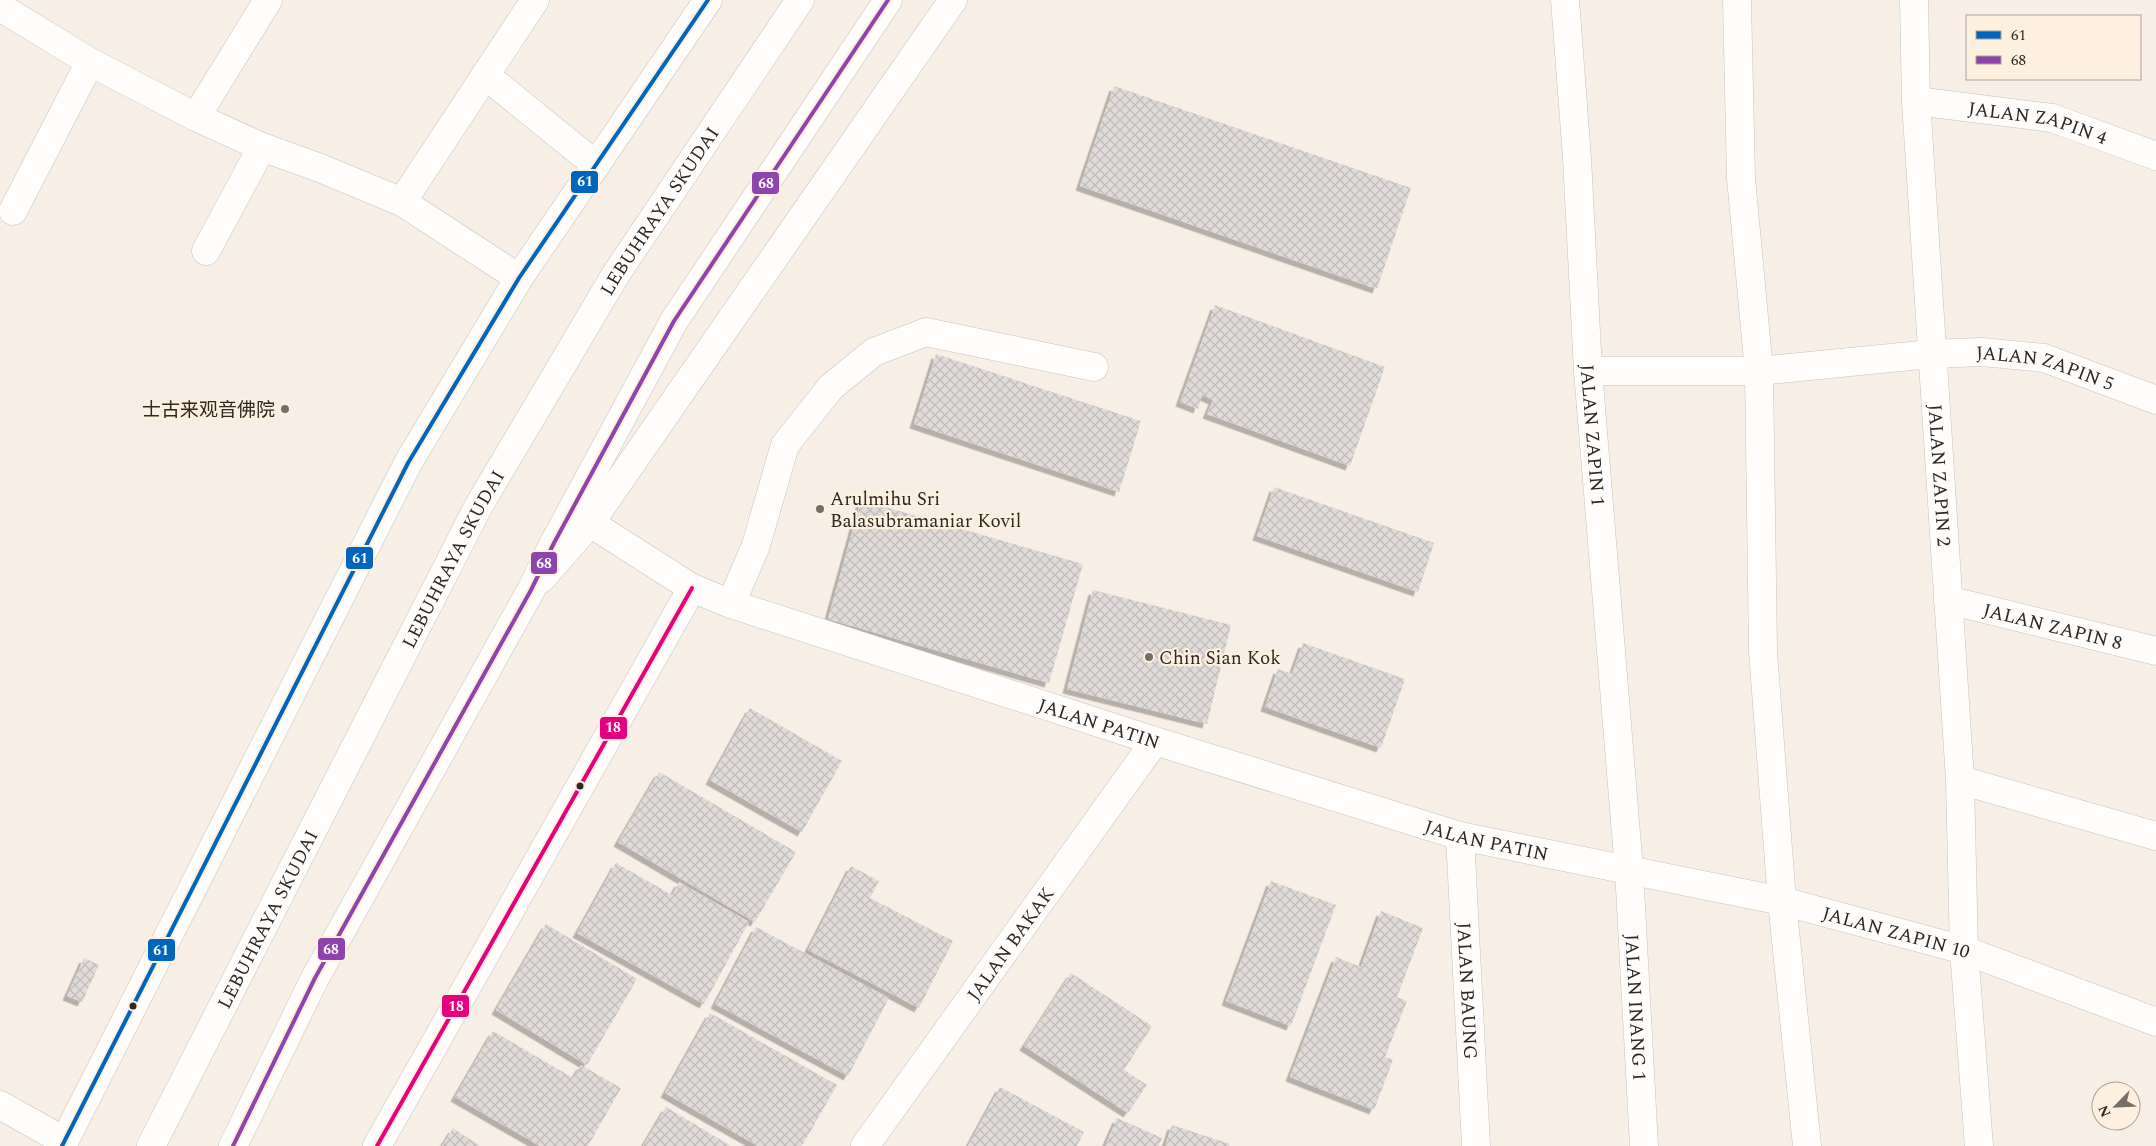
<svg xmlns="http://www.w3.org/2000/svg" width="2156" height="1146" font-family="Spectral,'Noto Sans SC',serif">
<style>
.building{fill:url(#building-cross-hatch);filter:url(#shadow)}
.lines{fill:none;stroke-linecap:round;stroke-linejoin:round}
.minor-casing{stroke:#c8c1ba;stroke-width:29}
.major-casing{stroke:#c8c1ba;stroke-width:29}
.highway-casing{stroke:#c8c1ba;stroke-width:29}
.minor{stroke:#fefdfb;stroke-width:28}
.major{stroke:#fefdfb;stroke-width:28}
.highway{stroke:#fefdfb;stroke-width:28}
.bus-1-casing{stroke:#fef0df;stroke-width:8}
.bus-2-casing{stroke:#fef0df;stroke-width:8}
.bus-3-casing{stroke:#fef0df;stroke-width:8}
.bus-1{stroke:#0065bd;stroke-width:4}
.bus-2{stroke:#8e44ad;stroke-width:4}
.bus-3{stroke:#e5007d;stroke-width:4}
.poi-dot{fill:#746e67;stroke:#fef0df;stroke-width:2}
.bus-dot{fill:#2e2822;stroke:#fef0df;stroke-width:2}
.labels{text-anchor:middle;stroke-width:4.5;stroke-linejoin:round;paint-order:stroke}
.street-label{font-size:19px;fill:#2e2822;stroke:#fef0df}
.poi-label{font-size:19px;fill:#2e2822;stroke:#fef0df;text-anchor:start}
.line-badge{stroke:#fef0df;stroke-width:2}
.badge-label{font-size:14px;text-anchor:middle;font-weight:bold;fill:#fff}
</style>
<defs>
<pattern id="building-cross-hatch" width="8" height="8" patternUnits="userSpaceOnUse" patternTransform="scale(1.25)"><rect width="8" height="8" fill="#e0dbd9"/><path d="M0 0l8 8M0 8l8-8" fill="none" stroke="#c0bcba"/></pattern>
<filter id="shadow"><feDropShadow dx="-4.5" dy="4.5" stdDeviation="0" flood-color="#0004"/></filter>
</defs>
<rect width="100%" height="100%" fill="#f7efe6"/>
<g class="building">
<polygon points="1114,86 1411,188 1377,289 1080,186"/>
<polygon points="1215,305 1385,367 1350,466 1207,414 1213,400 1202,395 1198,409 1180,402"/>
<polygon points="936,354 1141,421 1119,492 914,424"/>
<polygon points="1274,487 1434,543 1418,592 1257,536"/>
<polygon points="861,500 1083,564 1049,683 828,619"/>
<polygon points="1093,590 1231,625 1207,724 1067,689"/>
<polygon points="1303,643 1405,679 1381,748 1265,707 1278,669 1292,674"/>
<polygon points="750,708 842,761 802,832 710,780"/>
<polygon points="659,772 796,852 755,922 618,842"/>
<polygon points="616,863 672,895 679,882 749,922 704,1004 577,933"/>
<polygon points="851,866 879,881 870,898 953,941 919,1008 808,950"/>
<polygon points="1271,881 1336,905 1291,1026 1226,1001"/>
<polygon points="1381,911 1423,928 1397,997 1407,1001 1385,1057 1393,1060 1374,1110 1290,1077 1336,957 1361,967"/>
<polygon points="546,924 637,979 587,1065 496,1010"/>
<polygon points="756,927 889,998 848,1076 715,1004"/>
<polygon points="84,958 99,965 82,1002 67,996"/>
<polygon points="1071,973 1152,1026 1124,1070 1147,1085 1128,1113 1024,1046"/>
<polygon points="710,1013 837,1085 802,1146 758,1146 665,1093"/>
<polygon points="493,1031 573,1078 581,1065 621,1088 588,1146 540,1146 455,1097"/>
<polygon points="1000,1087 1084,1132 1077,1146 968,1146"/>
<polygon points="666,1107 731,1146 643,1146"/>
<polygon points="1117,1118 1162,1138 1159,1146 1105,1146"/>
<polygon points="1172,1125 1230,1144 1229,1146 1165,1146"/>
<polygon points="453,1128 480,1146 442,1146"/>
</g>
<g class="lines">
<defs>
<g id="minor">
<path id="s1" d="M1565,0L1577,158L1588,371L1629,870L1644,1146"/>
<polyline points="1737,0 1741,178 1759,371 1763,652 1782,901 1807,1146"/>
<path id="s2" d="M1914,0L1916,101L1960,780L1964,950L1979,1146"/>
<polyline points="0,7 90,62 196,117 262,147 320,168 402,202 519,278"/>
<polyline points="485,75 596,165"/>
<path id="s3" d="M1916,101L2052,118L2156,156"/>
<polyline points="196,117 268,0"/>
<polyline points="402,202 535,0"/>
<polyline points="13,211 90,62"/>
<polyline points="206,251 262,147"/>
<path id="s4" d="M1588,371H1759L1931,354L1982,352L2044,358L2156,400"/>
<path id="s5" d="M590,523L692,588L731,604L1155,741L1460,836L1782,901L1964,950L2156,1022"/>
<path id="s6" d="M1948,600L2156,651"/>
<polyline points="731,604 756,545 785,445 831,387 874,352 926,332 1094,367"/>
<polyline points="1960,780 2156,836"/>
<path id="s7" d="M1460,836L1476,1146"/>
<polyline points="0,1105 64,1141"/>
<polyline points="377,1146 692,588"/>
<path id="s8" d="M865,1146L1155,741"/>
</g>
<g id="major">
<polyline points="541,579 590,523 953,0"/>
<polyline points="62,1146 408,463 519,278 708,0"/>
</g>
<g id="highway">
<path id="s9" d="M151,1146L478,507L616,274L800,0"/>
<polyline points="233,1146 315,978 531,590 554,543 674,321 888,0"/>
</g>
</defs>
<use href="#minor" class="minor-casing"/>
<use href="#major" class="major-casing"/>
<use href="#highway" class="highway-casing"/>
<use href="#minor" class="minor"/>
<use href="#major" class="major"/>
<use href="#highway" class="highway"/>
<defs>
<polyline id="bus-1" points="62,1146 408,463 519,278 708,0"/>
<polyline id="bus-2" points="233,1146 315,978 531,590 554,543 674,321 888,0"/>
<polyline id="bus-3" points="377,1146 692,588"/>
</defs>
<use href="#bus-1" class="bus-1-casing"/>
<use href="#bus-2" class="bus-2-casing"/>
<use href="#bus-3" class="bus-3-casing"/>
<use href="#bus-1" class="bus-1"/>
<use href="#bus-2" class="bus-2"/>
<use href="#bus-3" class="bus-3"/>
</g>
<g class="poi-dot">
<circle cx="285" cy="409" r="5"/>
<circle cx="820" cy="509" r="5"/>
<circle cx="1149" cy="657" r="5"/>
</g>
<g class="bus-dot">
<circle cx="580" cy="786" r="4.5"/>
<circle cx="133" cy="1006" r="4.5"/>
</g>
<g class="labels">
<g class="street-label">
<text dy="7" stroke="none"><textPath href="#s3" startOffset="124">JALAN ZAPIN 4</textPath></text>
<text dy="7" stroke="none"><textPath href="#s9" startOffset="1065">LEBUHRAYA SKUDAI</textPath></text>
<text dy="7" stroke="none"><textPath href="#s4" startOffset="460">JALAN ZAPIN 5</textPath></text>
<text dy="7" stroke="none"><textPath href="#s1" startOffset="436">JALAN ZAPIN 1</textPath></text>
<text dy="7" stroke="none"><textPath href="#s2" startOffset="476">JALAN ZAPIN 2</textPath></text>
<text dy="7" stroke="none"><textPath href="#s9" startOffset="660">LEBUHRAYA SKUDAI</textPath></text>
<text dy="7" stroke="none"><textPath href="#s6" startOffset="108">JALAN ZAPIN 8</textPath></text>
<text dy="7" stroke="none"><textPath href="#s5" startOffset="550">JALAN PATIN</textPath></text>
<text dy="7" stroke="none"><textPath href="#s5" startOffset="955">JALAN PATIN</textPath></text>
<text dy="7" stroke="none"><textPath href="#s9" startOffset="255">LEBUHRAYA SKUDAI</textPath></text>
<text dy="7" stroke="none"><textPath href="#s5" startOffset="1375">JALAN ZAPIN 10</textPath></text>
<text dy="7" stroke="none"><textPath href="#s8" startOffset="249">JALAN BAKAK</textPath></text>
<text dy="7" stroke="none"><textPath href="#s7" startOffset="155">JALAN BAUNG</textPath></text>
<text dy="7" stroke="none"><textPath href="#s1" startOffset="1010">JALAN INANG 1</textPath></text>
</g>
<g class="poi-label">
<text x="275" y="416" text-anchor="end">士古来观音佛院</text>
<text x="830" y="505">Arulmihu Sri<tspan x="830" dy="22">Balasubramaniar Kovil</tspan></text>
<text x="1159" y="664">Chin Sian Kok</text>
</g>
</g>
<g class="line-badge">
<rect x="570" y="170" width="29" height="24" rx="5" fill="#0065bd"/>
<rect x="751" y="171" width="29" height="24" rx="5" fill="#8e44ad"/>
<rect x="345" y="546" width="29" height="24" rx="5" fill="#0065bd"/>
<rect x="530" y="551" width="28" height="24" rx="5" fill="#8e44ad"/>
<rect x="599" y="716" width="29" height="24" rx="5" fill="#e5007d"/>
<rect x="317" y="937" width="29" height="24" rx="5" fill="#8e44ad"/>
<rect x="147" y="938" width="29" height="24" rx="5" fill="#0065bd"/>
<rect x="441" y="994" width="29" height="24" rx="5" fill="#e5007d"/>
</g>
<g class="badge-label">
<text x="585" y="186">61</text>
<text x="766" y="188">68</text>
<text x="360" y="563">61</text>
<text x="544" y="568">68</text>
<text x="613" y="732">18</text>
<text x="331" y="954">68</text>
<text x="161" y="955">61</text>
<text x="456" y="1011">18</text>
</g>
<rect x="1966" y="15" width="175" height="65" fill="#fef0df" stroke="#aba093"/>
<rect x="1976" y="31" width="25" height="8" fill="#0065bd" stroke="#aba093"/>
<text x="2011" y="40" font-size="15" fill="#2e2822">61</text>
<rect x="1976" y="56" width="25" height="8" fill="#8e44ad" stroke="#aba093"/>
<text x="2011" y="65" font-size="15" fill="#2e2822">68</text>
<g transform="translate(2116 1106) rotate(246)"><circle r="24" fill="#fef0df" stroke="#aba093"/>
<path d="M0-4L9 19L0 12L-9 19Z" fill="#746e67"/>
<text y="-8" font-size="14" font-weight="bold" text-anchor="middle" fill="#2e2822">N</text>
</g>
</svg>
